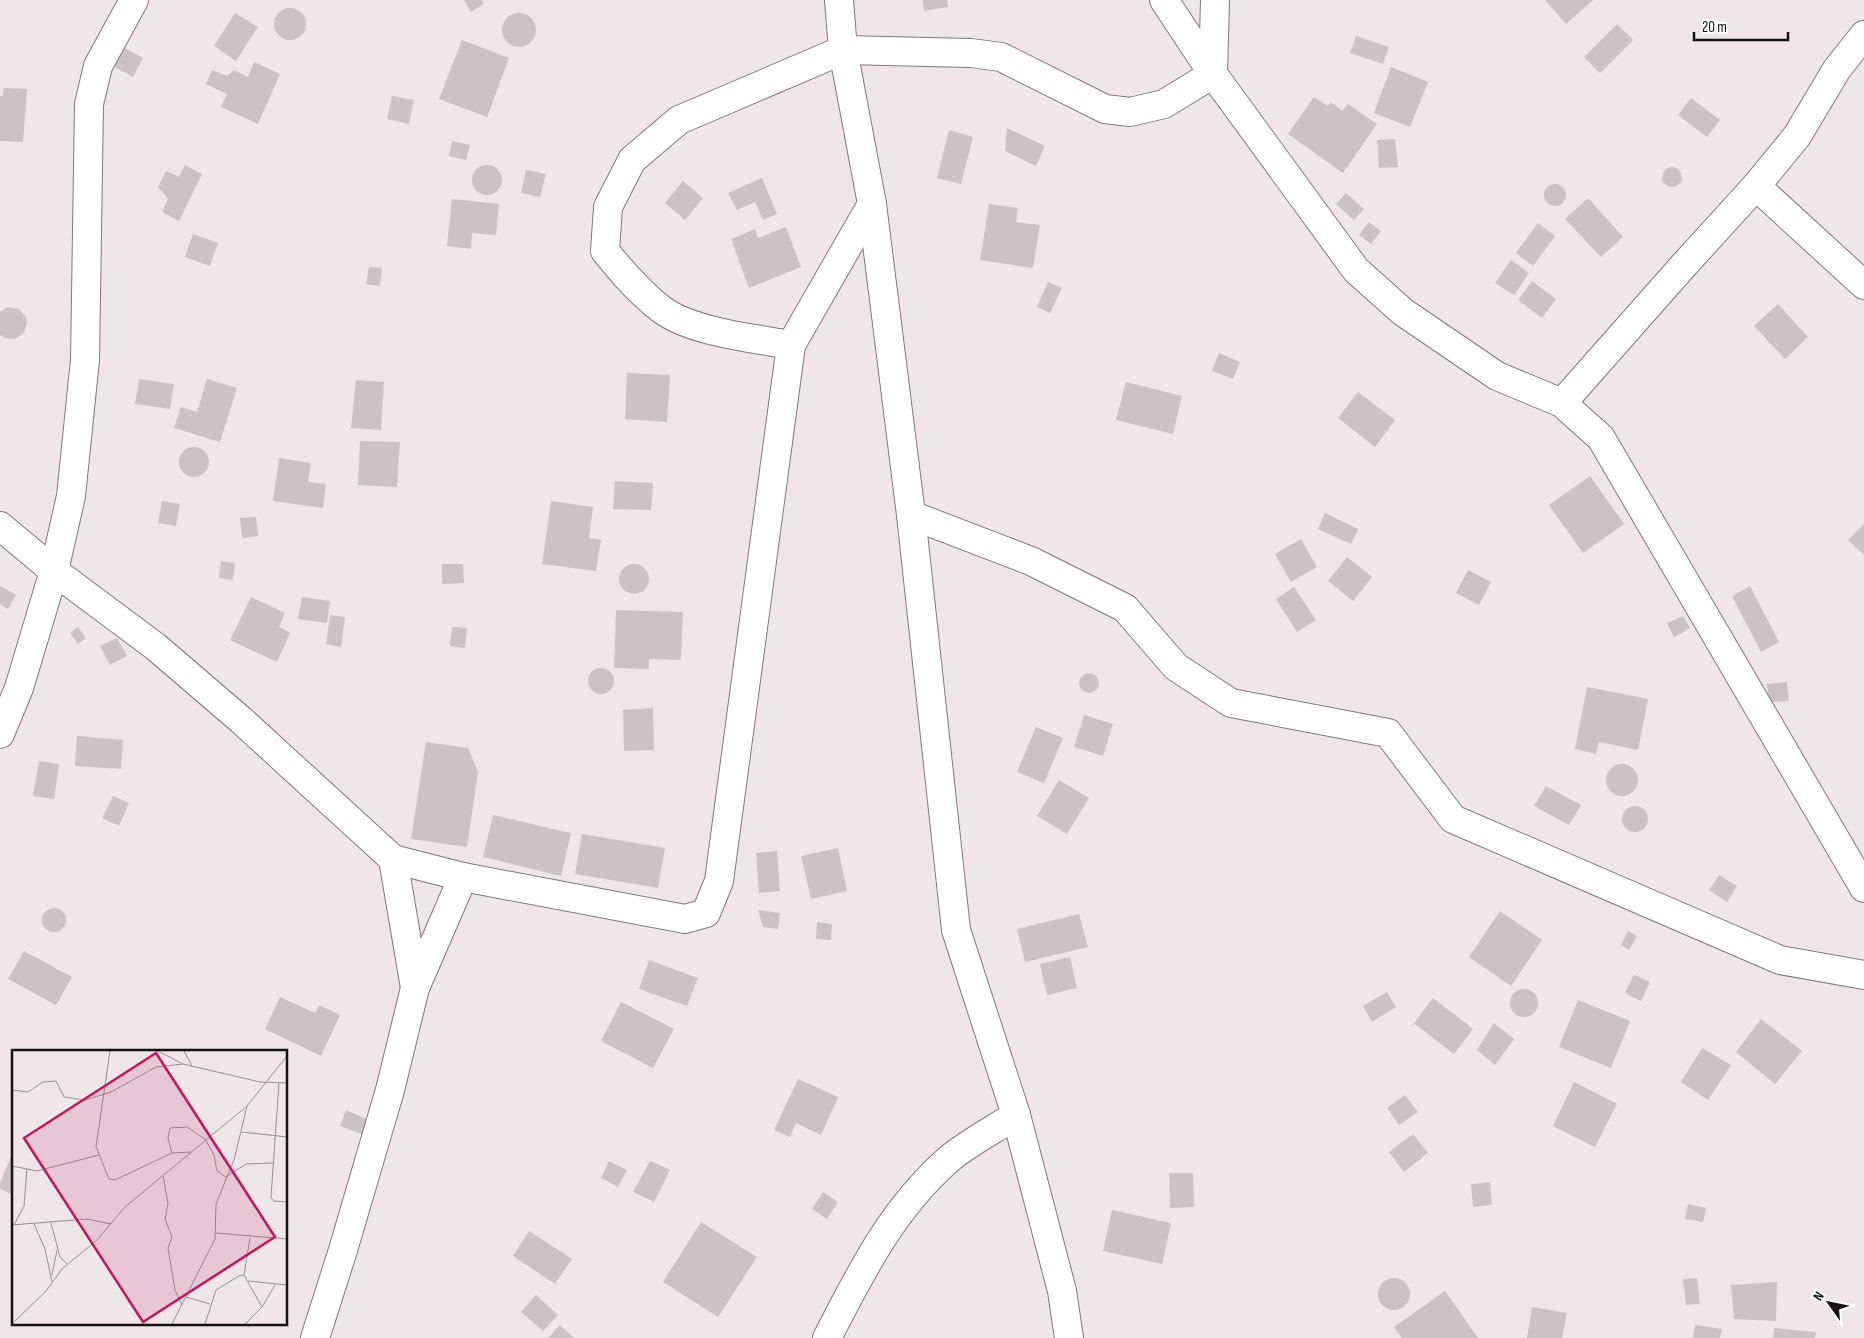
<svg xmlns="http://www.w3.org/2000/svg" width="1864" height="1338" font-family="'Sofia Sans Condensed',sans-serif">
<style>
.building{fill:#cac2c5}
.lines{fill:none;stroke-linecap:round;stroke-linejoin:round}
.street-casing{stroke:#81797c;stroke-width:30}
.street{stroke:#fff;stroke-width:28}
.inset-road{fill:none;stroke:#979193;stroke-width:1}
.view{fill:#c2185b;fill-opacity:0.15;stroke:#c2185b;stroke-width:2.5}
.inset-edge{fill:none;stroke:#151213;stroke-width:2.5}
</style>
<rect width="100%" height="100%" fill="#eee6e9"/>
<g class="building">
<polygon points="464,0 482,0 484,4 471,12"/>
<polygon points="923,0 947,0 948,7 924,11"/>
<polygon points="1545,0 1593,0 1566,24"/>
<circle cx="290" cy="24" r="16"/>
<circle cx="519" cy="30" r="17"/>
<polygon points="235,13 258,27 236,61 214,46"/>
<polygon points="1617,24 1633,40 1600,73 1584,57"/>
<polygon points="1356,36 1389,47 1383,64 1350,53"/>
<polygon points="462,40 509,58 487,117 439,99"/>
<polygon points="123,47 143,58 133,77 113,66"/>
<polygon points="254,62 280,74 258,124 221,107 227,94 206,84 212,70 227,76 234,70 248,77"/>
<polygon points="1391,67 1428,82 1410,127 1374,113"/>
<polygon points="4,88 27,89 23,142 0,141 0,96 3,96"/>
<polygon points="392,96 414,100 409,124 387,119"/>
<polygon points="1314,97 1328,106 1331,102 1342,111 1348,104 1377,124 1343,173 1288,134"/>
<polygon points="1691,98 1720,120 1707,137 1678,115"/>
<polygon points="1007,128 1045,146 1036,166 1005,151"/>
<polygon points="949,130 973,137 961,184 937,178"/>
<polygon points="1395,139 1398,167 1379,168 1377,140"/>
<polygon points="452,141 470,145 466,160 449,156"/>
<circle cx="487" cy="180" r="15"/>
<polygon points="185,165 202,174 179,221 162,212 168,199 158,187 166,171 179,177"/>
<circle cx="1672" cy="177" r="10"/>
<polygon points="526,170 546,174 540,197 521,193"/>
<polygon points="762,178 777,214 763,220 755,202 737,210 728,193"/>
<polygon points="683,181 703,198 685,220 665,203"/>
<circle cx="1555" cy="195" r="11"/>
<polygon points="1346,193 1364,209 1354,220 1336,204"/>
<polygon points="1588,198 1623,237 1601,257 1565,219"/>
<polygon points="452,199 499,204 496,235 472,233 471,249 447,246"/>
<polygon points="989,204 1018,208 1016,222 1040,225 1033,268 980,260"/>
<polygon points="1369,222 1381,231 1371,244 1359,235"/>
<polygon points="1538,223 1555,236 1533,266 1516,253"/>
<polygon points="786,227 801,267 749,288 731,239 755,229 758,238"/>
<polygon points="193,234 218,243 210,266 185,257"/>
<polygon points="1511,260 1529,273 1514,295 1495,283"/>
<polygon points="369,267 382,268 380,286 366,284"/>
<polygon points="1532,281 1556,299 1542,318 1518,300"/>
<polygon points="1048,282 1062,288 1050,313 1037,307"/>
<polygon points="1778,304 1808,337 1785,359 1754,326"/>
<polygon points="8,307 19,309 26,317 27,323 24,333 15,339 5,338 0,335 0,312"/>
<polygon points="1219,353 1240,362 1233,379 1212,371"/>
<polygon points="627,373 670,375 667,422 625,419"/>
<polygon points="139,379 174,384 170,409 135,404"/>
<polygon points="207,379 237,388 220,442 174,428 181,407 197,412"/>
<polygon points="356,380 384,382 381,430 351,428"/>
<polygon points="1126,382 1182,396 1173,434 1116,420"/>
<polygon points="1358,392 1395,420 1375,447 1338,418"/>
<polygon points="360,441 400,442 397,487 358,485"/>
<circle cx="194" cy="462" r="15"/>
<polygon points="279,458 311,463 308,482 326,484 323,508 273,501"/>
<polygon points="1590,476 1624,524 1583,553 1549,505"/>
<polygon points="615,481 653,483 651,510 613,509"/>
<polygon points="162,501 180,504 176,526 158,523"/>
<polygon points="551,501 593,507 589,538 601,540 596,571 542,564"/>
<polygon points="1325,513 1358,529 1351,544 1318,529"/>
<polygon points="256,517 258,536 242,538 240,518"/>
<polygon points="1864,524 1864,555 1848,540"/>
<polygon points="1301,539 1317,567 1291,582 1275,554"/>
<polygon points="1347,557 1372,577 1353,601 1328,581"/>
<polygon points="221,561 235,563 233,580 219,578"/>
<polygon points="442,564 463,564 464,583 442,584"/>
<circle cx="634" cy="579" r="15"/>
<polygon points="1468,570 1491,582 1479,605 1456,593"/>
<polygon points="0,586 16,595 8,609 0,604"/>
<polygon points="1750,586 1779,642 1761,652 1732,596"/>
<polygon points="1294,587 1316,620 1297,632 1276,599"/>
<polygon points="251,597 285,613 279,627 290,633 277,662 230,640"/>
<polygon points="302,597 330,601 327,623 298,619"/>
<polygon points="616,610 683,612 681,660 649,659 649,669 614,668"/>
<polygon points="330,615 345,617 341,647 326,644"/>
<polygon points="1683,616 1690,628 1674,637 1667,623"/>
<polygon points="78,627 86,638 78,644 70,633"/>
<polygon points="452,627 467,628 465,648 450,646"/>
<polygon points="117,638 127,656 110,665 100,646"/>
<circle cx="601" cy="681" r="13"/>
<circle cx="1089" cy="683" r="10"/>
<polygon points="1787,682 1789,701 1769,702 1767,684"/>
<polygon points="1587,687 1648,699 1638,750 1599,742 1596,754 1575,749"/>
<polygon points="653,708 654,750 624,751 623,710"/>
<polygon points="1084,715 1113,724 1103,756 1074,747"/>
<polygon points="1036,727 1063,738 1044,783 1017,772"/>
<polygon points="77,736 123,740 121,769 75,766"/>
<polygon points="426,742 468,748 478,772 467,847 411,839"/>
<polygon points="39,761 59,764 54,799 33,796"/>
<circle cx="1622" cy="780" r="16"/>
<polygon points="1059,780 1089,798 1067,834 1037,816"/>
<polygon points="1546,786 1581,805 1569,825 1534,806"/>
<polygon points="113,796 129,803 119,826 102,818"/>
<circle cx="1635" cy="819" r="13"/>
<polygon points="493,815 571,833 561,876 483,857"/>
<polygon points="582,834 665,848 658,888 575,874"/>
<polygon points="838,848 847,891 811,899 801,856"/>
<polygon points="777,851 780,891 759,893 756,853"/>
<polygon points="1719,875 1737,886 1727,902 1709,890"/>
<circle cx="54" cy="920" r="12"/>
<polygon points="758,910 780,913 778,929 763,927"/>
<polygon points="1500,911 1542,940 1511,986 1469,957"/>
<polygon points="1079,914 1088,947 1025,962 1017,929"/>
<polygon points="817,922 832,924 831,940 816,939"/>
<polygon points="1628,931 1637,936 1629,950 1621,945"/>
<polygon points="24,951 72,977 56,1005 8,979"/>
<polygon points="1070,957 1077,988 1047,995 1040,964"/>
<polygon points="649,960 698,978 687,1006 639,989"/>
<polygon points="1634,975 1650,982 1641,1001 1625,993"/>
<circle cx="1524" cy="1003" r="14"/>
<polygon points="1387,992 1396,1007 1372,1022 1363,1006"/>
<polygon points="280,997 315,1013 319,1005 340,1015 321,1056 265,1029"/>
<polygon points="1433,998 1473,1029 1454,1054 1415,1024 1411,1027"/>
<polygon points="1578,1000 1630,1021 1611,1068 1559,1047"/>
<polygon points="621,1002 674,1029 653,1068 601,1041"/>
<polygon points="1761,1019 1802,1051 1775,1084 1736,1052"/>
<polygon points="1494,1023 1514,1039 1495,1065 1477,1050"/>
<polygon points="1702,1048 1731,1065 1708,1100 1681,1082"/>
<polygon points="798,1079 838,1097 821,1135 796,1123 790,1137 774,1130"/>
<polygon points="1574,1082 1617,1104 1595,1147 1553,1126"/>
<polygon points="1405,1095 1418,1112 1399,1125 1387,1108"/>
<polygon points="346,1110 369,1120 364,1135 340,1126"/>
<polygon points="1413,1134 1428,1153 1404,1172 1389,1152"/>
<polygon points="14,1149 14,1195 0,1189 0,1183"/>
<polygon points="609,1161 627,1170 618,1187 601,1178"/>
<polygon points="650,1161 670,1170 654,1202 633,1192"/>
<polygon points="1169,1173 1193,1173 1194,1207 1170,1208"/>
<polygon points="1490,1182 1492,1205 1473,1207 1471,1184"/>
<polygon points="823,1192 838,1202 827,1219 812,1209"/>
<polygon points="1688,1204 1706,1208 1703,1222 1685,1219"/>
<polygon points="1112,1210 1171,1223 1162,1264 1103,1251"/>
<polygon points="701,1222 757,1257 718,1317 663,1282"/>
<polygon points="529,1231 572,1259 555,1284 513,1256"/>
<polygon points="1697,1278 1700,1304 1686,1305 1683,1279"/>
<circle cx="1394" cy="1294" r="16"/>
<polygon points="1777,1282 1776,1321 1734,1319 1731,1285"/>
<polygon points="1445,1291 1478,1338 1402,1338 1394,1327"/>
<polygon points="536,1295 558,1315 543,1331 521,1312"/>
<polygon points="1532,1307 1567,1313 1562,1338 1527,1338"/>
<polygon points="560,1325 574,1338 548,1338"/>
<polygon points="1695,1325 1722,1329 1720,1338 1693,1338"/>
<polygon points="1774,1328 1816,1332 1815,1338 1773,1338"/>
</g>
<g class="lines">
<defs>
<g id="street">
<polyline points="839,0 843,50 872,204 911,515 956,930 1016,1115 1062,1291 1069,1338"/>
<polyline points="1164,0 1213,74 1356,270 1403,312 1497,376 1562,403 1601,438 1864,888"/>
<polyline points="1756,186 1864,285"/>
<path d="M872,204L791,345C753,338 691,332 661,309C639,292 622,272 605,251L608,207L632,160L679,120L843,50L971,53L1001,57L1105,109L1130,112L1164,104L1213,74L1215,0"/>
<polyline points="1562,403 1684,265 1756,186 1797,136 1837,69 1864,35"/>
<polyline points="911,515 1031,561 1125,608 1176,667 1231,703 1388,733 1453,819 1780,960 1864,975"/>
<polyline points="0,526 54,571 156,647 241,720 393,859 463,877 685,919 706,913 719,881 791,345"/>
<polyline points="0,734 19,688 54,571 71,496 85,360 89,104 98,66 134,0"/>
<polyline points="393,859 415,988"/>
<polyline points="315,1338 343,1250 390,1090 415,988 463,877"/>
<path d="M827,1338C861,1272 892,1209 949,1159C968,1143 995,1129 1016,1115"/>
</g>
</defs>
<use href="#street" class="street-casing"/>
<use href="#street" class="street"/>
</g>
<g transform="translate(12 1050)">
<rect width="275" height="275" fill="#eee6e9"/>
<path class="inset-road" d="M98,1L84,97L97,129L103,130L160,103M146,1L171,14L248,32L275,33M172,1L180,16M267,33L259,147L262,151L275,152M0,40L16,42L31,32L44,31L52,47L73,50L99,42L144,17L171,14M230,82L275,87M179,102L160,103L156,88L158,78L175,77L193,89L202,105L205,121L214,127L234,114L261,113M0,116L25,121L87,105M151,126L156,153L153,169L160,187L156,198L163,240L170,255M39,173L48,207L55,214M22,174L33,199L40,232M0,175L75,169L99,174M2,175L12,156L15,119M204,183L275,189M40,225L45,200M232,225L238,188M236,231L275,235M174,247L198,254M0,274L34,241L50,219L85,190L113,157L235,56L275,6M160,274L203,189L204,154L222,110L235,56M193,274L204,240L227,226L232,225L250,257M233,274L250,257L263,235"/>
<path class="view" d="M144,3L263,187L131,272L12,88Z"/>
<rect width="275" height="275" class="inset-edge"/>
</g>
<g transform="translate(1829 1303) rotate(303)" stroke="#ffffff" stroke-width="4" paint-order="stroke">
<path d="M0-4L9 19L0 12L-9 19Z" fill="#151213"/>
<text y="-8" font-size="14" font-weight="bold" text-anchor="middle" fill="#151213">N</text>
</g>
<path d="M1694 32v8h94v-8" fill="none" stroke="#151213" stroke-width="2.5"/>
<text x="1702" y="32" font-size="15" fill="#151213" stroke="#ffffff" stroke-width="4" paint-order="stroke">20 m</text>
</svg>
